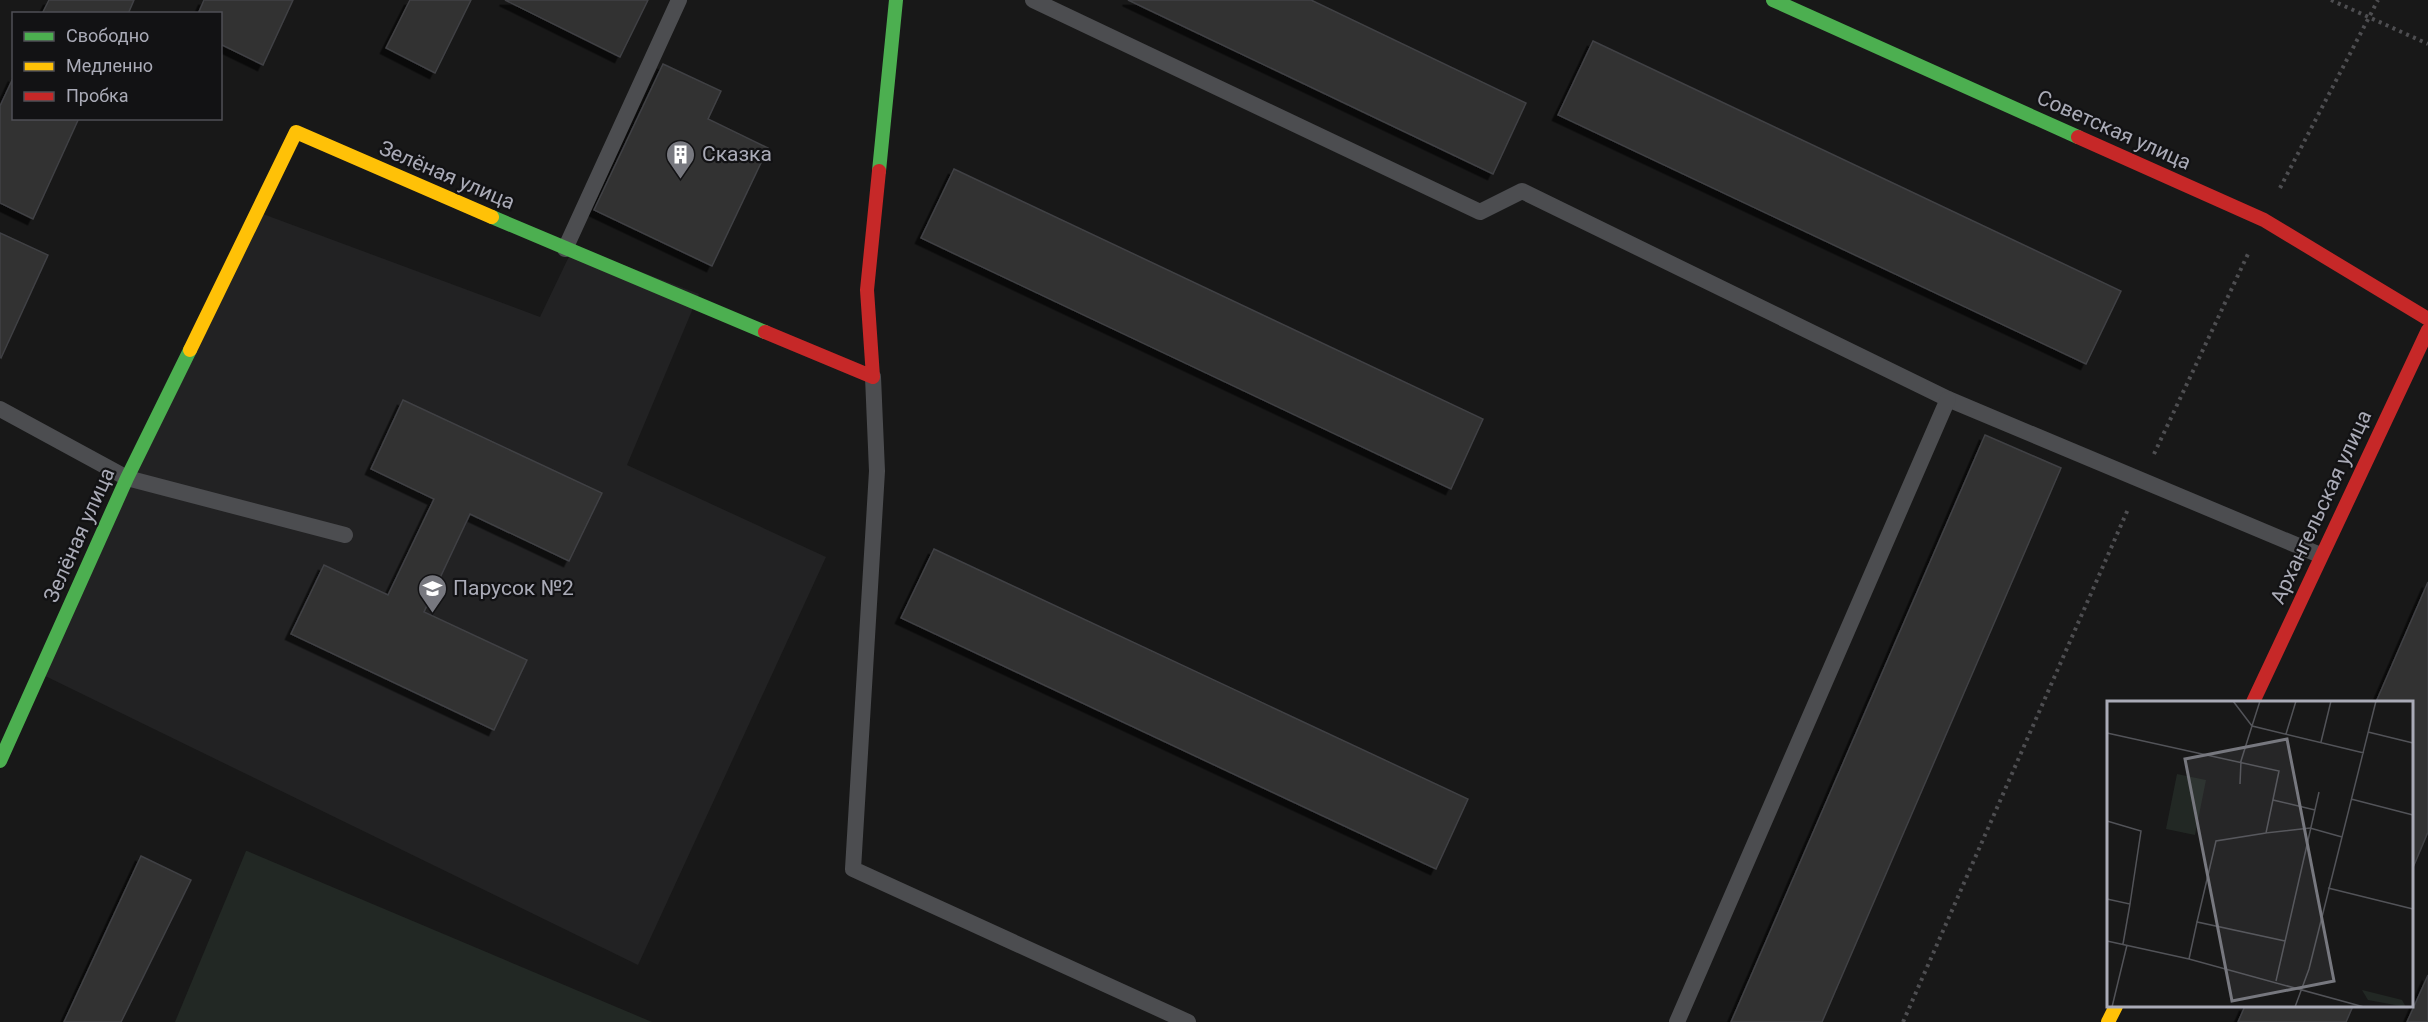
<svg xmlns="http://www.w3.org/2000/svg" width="2428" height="1022" font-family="Roboto,sans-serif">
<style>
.built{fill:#222223}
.grass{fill:#222824}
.building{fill:#313132;stroke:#404144;stroke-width:1.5;filter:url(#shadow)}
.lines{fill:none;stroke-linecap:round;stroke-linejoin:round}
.path{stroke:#4e4e51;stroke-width:4;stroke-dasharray:3 4.5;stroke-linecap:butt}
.lane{stroke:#4c4d50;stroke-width:16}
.fast{stroke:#4caf50;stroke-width:14}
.slow{stroke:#ffc107;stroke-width:14}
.jam{stroke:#c62828;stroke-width:14}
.labels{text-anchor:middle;stroke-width:4.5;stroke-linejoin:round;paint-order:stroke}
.street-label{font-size:21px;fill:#aaabb7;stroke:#121214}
.poi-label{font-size:21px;fill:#aaabb7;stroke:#121214;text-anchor:start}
.inset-road{fill:none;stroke:#525358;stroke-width:1.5}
.view{fill:#77787f;fill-opacity:0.15;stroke:#77787f;stroke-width:3}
.inset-edge{fill:none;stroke:#aaabb7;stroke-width:3}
</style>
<defs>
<filter id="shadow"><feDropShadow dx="-5.5" dy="5.5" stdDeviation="0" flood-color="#0009"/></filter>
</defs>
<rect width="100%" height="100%" fill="#181818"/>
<polygon class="built" points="263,214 540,317 574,246 699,294 627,465 826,557 638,965 35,671"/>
<polygon class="grass" points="246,851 247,851 652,1022 175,1022"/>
<g class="building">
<polygon points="49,0 134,0 128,14 42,14"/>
<polygon points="204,0 293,0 263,65 220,44 220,14 198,14"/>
<polygon points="410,0 471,0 435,73 386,48"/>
<polygon points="505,0 648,0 620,57"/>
<polygon points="1128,0 1311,0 1526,103 1493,174"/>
<polygon points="1593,41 2121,291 2086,364 1558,115"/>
<polygon points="663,64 721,91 708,119 768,148 712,266 594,210"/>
<polygon points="14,76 14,118 79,118 33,219 0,203 0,106"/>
<polygon points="954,169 1483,419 1451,489 921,238"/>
<polygon points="0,233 48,255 1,358 0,357"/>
<polygon points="403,400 602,493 569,561 470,514 424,612 527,660 494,730 291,634 324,565 388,595 434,499 371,469"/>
<polygon points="1985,435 2061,468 1822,1022 1731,1022"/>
<polygon points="934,549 1468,799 1436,869 901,618"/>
<polygon points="2428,582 2428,832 2412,870 2412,702 2376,702"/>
<polygon points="141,856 191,880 121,1022 64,1022"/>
<polygon points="2428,975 2428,1022 2407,1022"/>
<polygon points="2245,1006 2353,1006 2346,1022 2238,1022"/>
</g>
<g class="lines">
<g class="path">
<polyline points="2331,0 2428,44"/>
<polyline points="2280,188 2378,0"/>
<polyline points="2154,454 2248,254"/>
<polyline points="1903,1022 2129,507"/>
</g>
<g class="lane">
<polyline points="1033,0 1480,212 1522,191 1948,399 2320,555"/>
<polyline points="565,249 679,0"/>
<polyline points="873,377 877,471 853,869 1188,1022"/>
<polyline points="0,409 127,478 345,535"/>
<polyline points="1677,1022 1948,399"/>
</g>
<g class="fast">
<polyline points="1773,0 2078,137"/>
<polyline points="879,171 896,0"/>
<polyline points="492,217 765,332"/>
<polyline points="0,761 127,478 190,350"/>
</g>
<g class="slow">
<polyline points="190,350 296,132 492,217"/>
<polyline points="2108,1022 2116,1006"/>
</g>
<g class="jam">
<polyline points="2078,137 2264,220 2428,319"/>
<polyline points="765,332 873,377 867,290 879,171"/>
<polyline points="2253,702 2428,330"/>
</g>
</g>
<defs>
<symbol id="building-pin" viewBox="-11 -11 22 30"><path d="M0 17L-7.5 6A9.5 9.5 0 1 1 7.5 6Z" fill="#77787f" stroke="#121214"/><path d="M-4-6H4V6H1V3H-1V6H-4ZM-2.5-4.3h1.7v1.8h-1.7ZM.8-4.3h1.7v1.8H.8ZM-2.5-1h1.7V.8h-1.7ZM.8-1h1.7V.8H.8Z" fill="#fff"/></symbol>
<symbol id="school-pin" viewBox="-11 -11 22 30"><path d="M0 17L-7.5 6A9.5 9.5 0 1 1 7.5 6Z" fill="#77787f" stroke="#121214"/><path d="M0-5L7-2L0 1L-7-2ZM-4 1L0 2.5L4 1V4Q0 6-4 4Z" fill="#fff"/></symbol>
</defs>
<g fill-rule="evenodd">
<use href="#building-pin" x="664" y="138" width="33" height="45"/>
<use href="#school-pin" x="416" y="572" width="33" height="45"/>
</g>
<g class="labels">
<g class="street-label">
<text transform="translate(2114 130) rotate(24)" y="7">Советская улица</text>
<text transform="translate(447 175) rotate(23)" y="7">Зелёная улица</text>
<text transform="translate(2321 507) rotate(-65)" y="7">Архангельская улица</text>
<text transform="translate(79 535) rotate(-66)" y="7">Зелёная улица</text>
</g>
<g class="poi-label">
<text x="702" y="161">Сказка</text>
<text x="453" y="595">Парусок №2</text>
</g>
</g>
<g transform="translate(2107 701)">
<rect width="306" height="306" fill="#181818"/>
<path d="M70,73L99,79L88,134L59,128Z" fill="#222824"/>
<path d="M255,289L295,299L299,306L261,299Z" fill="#222824"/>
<path class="inset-road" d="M126,0L145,25M145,25L153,0M261,31L306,42M0,32L172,70L159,132L203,127L235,136M179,33L189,0M214,41L224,0M133,83L134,60L145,25L257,52M244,98L306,114M166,99L208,109M0,120L34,130L23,203M221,187L306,208M0,198L23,203L16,243M90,221L109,140L159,132M0,240L82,258L257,306M82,258L90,221L178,240M169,280L212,91M5,306L20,244M188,306L202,268L269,0"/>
<path class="view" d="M180,38L227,280L125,300L78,58Z"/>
<rect width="306" height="306" class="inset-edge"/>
</g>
<rect x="12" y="12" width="210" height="108" fill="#121214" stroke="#4f4f55" stroke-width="1.5"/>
<rect x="24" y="32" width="30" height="9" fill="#4caf50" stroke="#4f4f55" stroke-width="1.5"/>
<text x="66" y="42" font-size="18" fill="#aaabb7">Свободно</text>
<rect x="24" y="62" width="30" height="9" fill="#ffc107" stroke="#4f4f55" stroke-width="1.5"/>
<text x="66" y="72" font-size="18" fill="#aaabb7">Медленно</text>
<rect x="24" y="92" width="30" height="9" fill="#c62828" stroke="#4f4f55" stroke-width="1.5"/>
<text x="66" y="102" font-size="18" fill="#aaabb7">Пробка</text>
</svg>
